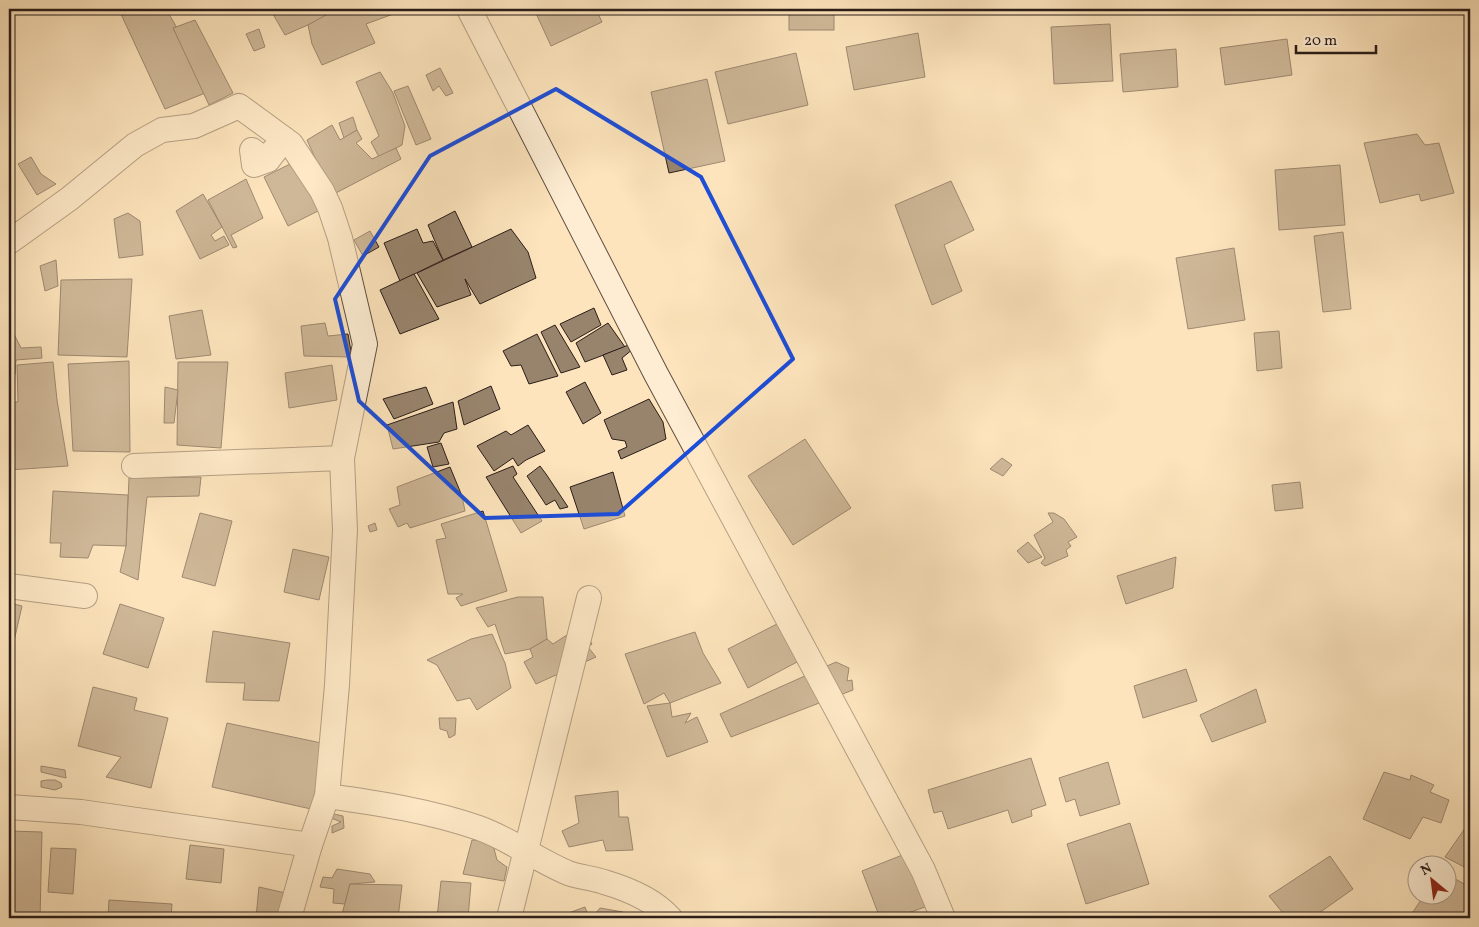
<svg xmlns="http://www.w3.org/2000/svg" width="1479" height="927" font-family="Vollkorn,serif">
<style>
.building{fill:#98846d;stroke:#2a1d18}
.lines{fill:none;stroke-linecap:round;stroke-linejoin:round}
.street-casing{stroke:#5f4f41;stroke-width:26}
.street{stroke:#feedd3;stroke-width:24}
.marked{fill:none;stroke:#1d4ed8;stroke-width:4;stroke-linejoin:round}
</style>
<rect width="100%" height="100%" fill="#fde4bc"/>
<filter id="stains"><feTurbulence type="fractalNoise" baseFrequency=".004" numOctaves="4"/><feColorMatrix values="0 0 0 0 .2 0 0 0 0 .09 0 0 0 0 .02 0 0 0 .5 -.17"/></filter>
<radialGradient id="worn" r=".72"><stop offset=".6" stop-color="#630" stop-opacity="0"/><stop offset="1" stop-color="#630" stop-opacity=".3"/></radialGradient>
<g class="building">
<polygon points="125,9 166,9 213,90 165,109 120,12"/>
<polygon points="270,9 333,9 335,13 285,35"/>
<polygon points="337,9 407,9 366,24 375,43 322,65 312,44 308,25"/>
<polygon points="534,9 596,9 602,22 551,46"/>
<rect x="789" y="9" width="45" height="21"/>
<polygon points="195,20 233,93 209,105 173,28"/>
<polygon points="1110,24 1113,81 1054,84 1051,27"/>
<polygon points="259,29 265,47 254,51 246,34"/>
<polygon points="918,33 925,77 854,90 846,47"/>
<polygon points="1287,39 1292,75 1225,85 1220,48"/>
<polygon points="1176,49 1178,87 1123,92 1120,54"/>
<polygon points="796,53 808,105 728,124 715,72"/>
<polygon points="440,68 453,93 446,96 439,86 433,91 426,75"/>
<polygon points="380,72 393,93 405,126 402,145 379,157 371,142 379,136 356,82"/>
<polygon points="707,79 725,161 669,173 651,92"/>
<polygon points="408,86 431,139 416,145 394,91"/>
<polygon points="353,117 357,130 344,138 339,123"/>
<polygon points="332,125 340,140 357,130 362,139 356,143 372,159 396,148 401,159 332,195 307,140"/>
<polygon points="1417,134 1425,145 1439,143 1454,193 1421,201 1419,194 1380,203 1364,143"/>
<polygon points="9,137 15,146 9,150"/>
<polygon points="31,157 41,174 56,184 37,195 18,164"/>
<polygon points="296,161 320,210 288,226 264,177"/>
<polygon points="1340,165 1345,225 1279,230 1275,170"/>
<polygon points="246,179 263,218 231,235 237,247 233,248 208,200"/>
<polygon points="951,181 974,230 944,245 962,291 932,305 895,205"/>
<polygon points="203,194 222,227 211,235 215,241 224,236 229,245 200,259 176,211"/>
<polygon points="455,211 472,247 443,260 428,225"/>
<polygon points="9,212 18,226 9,231"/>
<polygon points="128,213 140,221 143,255 119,258 114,219"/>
<polygon points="417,229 423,243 433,241 443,260 400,281 384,243"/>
<polygon points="511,229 528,252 536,278 480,304 465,279 471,295 437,307 417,273"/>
<polygon points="370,231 379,247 363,256 354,240"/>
<polygon points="1343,232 1351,309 1323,312 1314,236"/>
<polygon points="1234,248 1245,320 1188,329 1176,258"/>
<polygon points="56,260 58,286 45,291 40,266"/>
<polygon points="414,274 439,319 400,334 380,290"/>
<polygon points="132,279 127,357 58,355 61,280"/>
<polygon points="594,308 601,325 571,342 560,324"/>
<polygon points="202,310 211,355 176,359 169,316"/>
<polygon points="325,323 328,336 348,334 352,357 304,356 301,326"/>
<polygon points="608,323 625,347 585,362 576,343"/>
<polygon points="555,325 580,367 561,373 541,332"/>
<polygon points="1279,331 1282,368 1257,371 1254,333"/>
<polygon points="13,332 21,348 41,347 42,358 16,360 15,375 9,376 9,333"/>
<polygon points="537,334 558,376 529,384 521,365 511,366 503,351"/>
<polygon points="631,344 633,349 622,358 627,370 612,375 603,355"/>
<polygon points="129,361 130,452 73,451 68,364"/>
<polygon points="53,362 57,400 68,466 9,470 9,402 18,402 17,365"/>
<polygon points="178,362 228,362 221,448 177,445"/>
<polygon points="332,365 337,400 289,408 285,373"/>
<polygon points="585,382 601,413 583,424 566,392"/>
<polygon points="491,386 500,409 464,425 458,401"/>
<polygon points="165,387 178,390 174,423 164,423"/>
<polygon points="426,387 433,404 394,419 383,399"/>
<polygon points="649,399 663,422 666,439 621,459 618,451 627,447 625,441 612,439 604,420"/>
<polygon points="453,402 457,429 444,433 439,442 393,449 387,425"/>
<polygon points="528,425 545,451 526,460 518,466 513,458 494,471 477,446 506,431 511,435"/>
<polygon points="805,439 851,508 793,545 748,476"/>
<polygon points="441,443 449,464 433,467 427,447"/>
<polygon points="1002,458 1012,465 1003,476 990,469"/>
<polygon points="513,466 517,474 513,477 542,521 521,533 486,477"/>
<polygon points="540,466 546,474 568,507 560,509 555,500 546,505 527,476"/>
<polygon points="450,467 462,496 465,511 410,528 407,523 398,527 389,509 400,505 397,487"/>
<polygon points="613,472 625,516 584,529 570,487"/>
<polygon points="201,477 199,496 147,497 138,580 120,572 126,546 129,478"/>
<polygon points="1300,482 1303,508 1275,511 1272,485"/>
<polygon points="53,491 128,495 126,546 93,545 88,558 60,557 61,543 50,543"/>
<polygon points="483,511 507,591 461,606 456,598 463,594 448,594 436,540 446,538 441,524"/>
<polygon points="200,513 232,521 215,586 182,577"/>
<polygon points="1048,513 1054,513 1064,519 1077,537 1068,542 1071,546 1066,550 1068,556 1045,566 1041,563 1045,558 1034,535 1053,522"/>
<polygon points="375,523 377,530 370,532 368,526"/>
<polygon points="1028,542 1042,557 1028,563 1017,551"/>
<polygon points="293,549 329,557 319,600 284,592"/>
<polygon points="1176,557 1173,588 1126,604 1117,576"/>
<polygon points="9,586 14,587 10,603 22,606 9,663"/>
<polygon points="518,597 543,597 547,639 530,649 505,654 495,624 488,627 476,608"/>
<polygon points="120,604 164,618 148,668 103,654"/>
<polygon points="777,624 797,662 748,688 728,649"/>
<polygon points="213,631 290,643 279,701 243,700 245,683 206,682"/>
<polygon points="573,631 585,631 592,644 588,647 596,657 536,684 524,662 533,657 530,649 547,639 553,644"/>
<polygon points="695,632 703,653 721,683 670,703 664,693 644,704 625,654"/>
<polygon points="492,634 505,663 511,688 477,710 470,698 457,701 437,665 427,660 471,639"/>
<polygon points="836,662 849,668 847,681 852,680 853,690 731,737 720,714"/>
<polygon points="1186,669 1197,701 1143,718 1134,686"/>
<polygon points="93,687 137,698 134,710 168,718 151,788 106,777 121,757 78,746"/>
<polygon points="1256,689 1266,722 1212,742 1200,715"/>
<polygon points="670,703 672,717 691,713 685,723 697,717 708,742 667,757 647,706"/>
<polygon points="439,718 456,718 455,735 449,738 447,731 440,729"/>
<polygon points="227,723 326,744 311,809 212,787"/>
<polygon points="1031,758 1046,805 1031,810 1032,816 1012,823 1008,810 948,829 942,811 934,813 928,790"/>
<polygon points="1108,762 1120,804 1080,816 1075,799 1066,802 1059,778"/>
<polygon points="41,766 65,770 66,778 41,772"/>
<polygon points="1384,772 1410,780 1411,775 1434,785 1430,792 1449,800 1441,823 1423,817 1410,839 1363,819"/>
<polygon points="47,780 55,780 61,783 62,787 55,790 41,787 41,781"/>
<polygon points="618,791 619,817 628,817 633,850 606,851 603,840 569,847 562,831 579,823 575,796"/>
<polygon points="334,814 343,816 344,828 332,833 332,826 341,822 331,818"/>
<polygon points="1470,821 1470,870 1445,857"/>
<polygon points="1130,823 1149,884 1086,904 1067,844"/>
<polygon points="9,831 42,832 40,918 9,918"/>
<polygon points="472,840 492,841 497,860 507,867 504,881 463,874"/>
<polygon points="190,845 224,849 221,883 186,879"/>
<polygon points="51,848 76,849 73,894 48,892"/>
<polygon points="905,854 925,907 894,918 880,918 862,871"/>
<polygon points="1330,856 1353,889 1319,913 1323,918 1287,918 1269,896"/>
<polygon points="337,869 370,874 375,882 350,884 345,904 333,903 334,889 320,887 323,877 332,878"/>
<polygon points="1446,874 1470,887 1470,914 1468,918 1409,918 1425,894 1446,894"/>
<polygon points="441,881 471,883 468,918 437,918"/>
<polygon points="350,884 402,885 398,918 341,918"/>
<polygon points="259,887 290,894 282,918 256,918"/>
<polygon points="109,900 172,904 171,918 108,918"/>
<polygon points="585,907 589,918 564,918 563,915"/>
<polygon points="600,908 623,912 625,918 592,918"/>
</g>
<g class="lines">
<defs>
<g id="street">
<polyline points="469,9 656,374 923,870 943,918"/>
<polygon points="284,139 268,160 254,165 252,150 265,160"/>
<polyline points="9,242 69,199 135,145 162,130 194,126 239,106 291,144 322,191 330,208 340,238 365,344 342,458 345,530 337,685 327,796 310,845 289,918"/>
<polyline points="134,466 342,458"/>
<polyline points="9,586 85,596"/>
<path d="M327,796C378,803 430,811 479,828C510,839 537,860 568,873C579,877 592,878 604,882C628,889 653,899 670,918"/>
<polyline points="9,807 81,812 310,845"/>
<polyline points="509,918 589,598"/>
</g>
</defs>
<use href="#street" class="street-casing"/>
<use href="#street" class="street"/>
</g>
<path d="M0 0H1479V927H0ZM556,89L701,177L793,359L618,514L485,518L359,401L335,299L430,156Z" fill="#fde4bc" fill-opacity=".55" fill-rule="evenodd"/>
<path class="marked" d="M556,89L701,177L793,359L618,514L485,518L359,401L335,299L430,156Z"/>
<rect width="1479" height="927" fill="none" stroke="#fde4bc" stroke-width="30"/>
<rect x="10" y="10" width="1459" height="907" fill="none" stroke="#2a1d18" stroke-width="2.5"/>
<rect x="15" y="15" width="1449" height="897" fill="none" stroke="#2a1d18"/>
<g transform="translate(1432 880) rotate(331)"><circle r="24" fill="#feedd3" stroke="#a99a88"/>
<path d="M0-4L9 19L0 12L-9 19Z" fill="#8f2418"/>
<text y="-8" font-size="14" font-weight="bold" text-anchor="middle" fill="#2a1d18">N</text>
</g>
<path d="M1296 45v8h80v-8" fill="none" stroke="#2a1d18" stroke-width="2.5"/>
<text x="1304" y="45" font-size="15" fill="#2a1d18" stroke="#feedd3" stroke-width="4" paint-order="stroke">20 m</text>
<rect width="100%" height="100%" filter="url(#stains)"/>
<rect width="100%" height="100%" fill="url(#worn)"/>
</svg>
